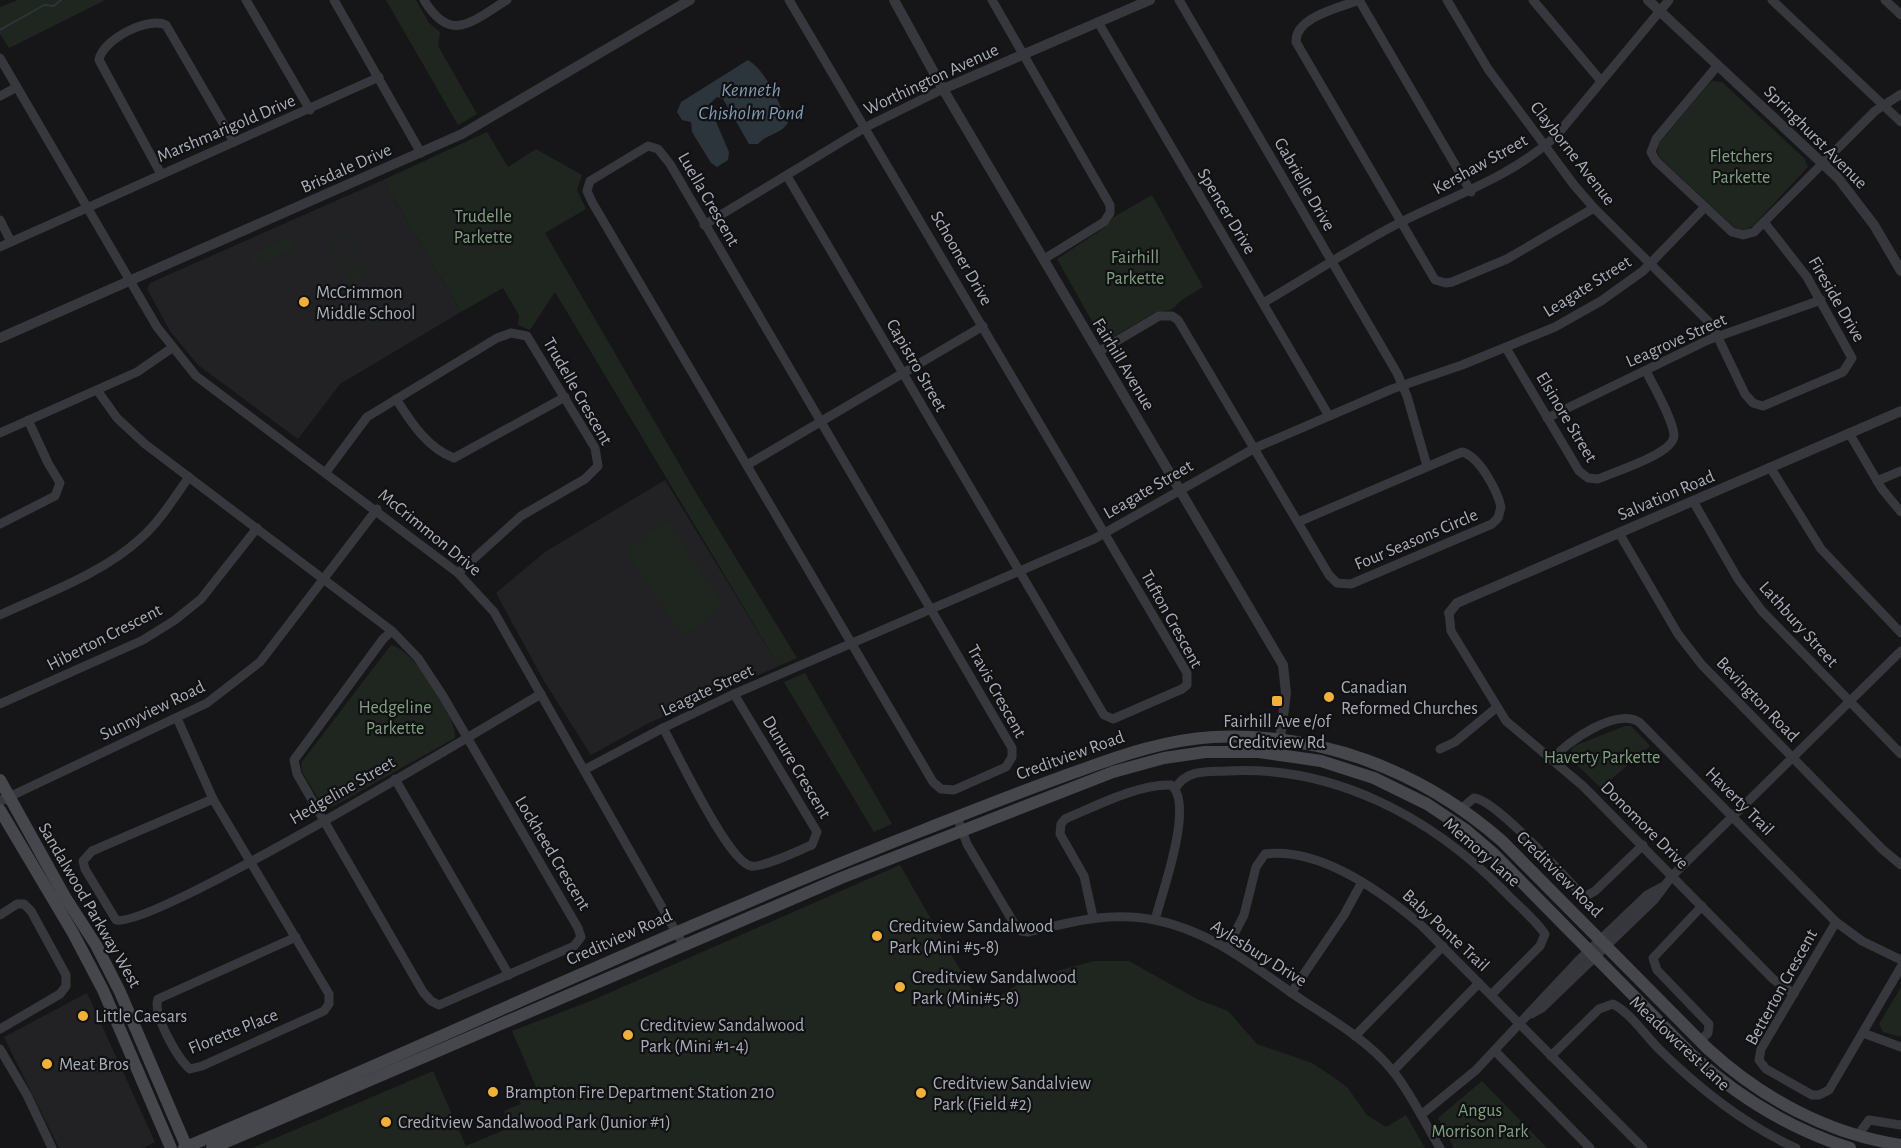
<svg xmlns="http://www.w3.org/2000/svg" width="1901" height="1148" font-family="'Alegreya Sans',sans-serif">
<style>
.built{fill:#222225}
.green{fill:#1e261f;fill-rule:evenodd}
.water{fill:#2c353c}
.lines{fill:none;stroke-linecap:round;stroke-linejoin:round}
.stream{stroke:#2c353c;stroke-width:2}
.minor{stroke:#37383d;stroke-width:9}
.tertiary{stroke:#37383d;stroke-width:10}
.secondary{stroke:#45474d;stroke-width:12}
.poi-dot{fill:#f2b134;stroke:#111113;stroke-width:2}
.labels{text-anchor:middle;stroke-width:4.5;stroke-linejoin:round;paint-order:stroke}
.street-label{font-size:18px;fill:#a8adb8;stroke:#111113}
.park-label{font-size:18px;fill:#7fa381;stroke:#111113}
.poi-label{font-size:18px;fill:#a8adb8;stroke:#111113;text-anchor:start}
.water-label{font-size:20px;font-style:italic;fill:#7f9bb3;stroke:#111113}
</style>
<rect width="100%" height="100%" fill="#161618"/>
<g class="built">
<polygon points="383,180 461,312 340,384 298,439 198,365 170,331 147,289 150,283"/>
<polygon points="665,480 779,666 647,724 591,755 544,681 496,593 545,552"/>
<polygon points="87,993 155,1142 143,1148 59,1148 4,1037"/>
</g>
<g class="green">
<polygon points="18,0 105,0 9,48 0,34 0,7"/>
<polygon points="386,0 416,0 429,23 440,32 438,46 477,114 458,125"/>
<polygon points="1711,81 1722,82 1804,158 1808,167 1754,225 1744,231 1735,228 1660,158 1657,151 1659,143"/>
<polygon points="487,132 508,167 536,149 582,175 577,190 586,209 545,233 695,491 797,658 779,666 555,292 530,330 518,325 519,315 503,288 461,312 383,180"/>
<polygon points="1152,195 1203,287 1183,299 1171,310 1154,313 1113,337 1102,339 1057,259 1104,228 1114,217"/>
<path d="M337,232L349,237L390,309L391,316L383,325H376L370,320L329,248V238ZM337,234L345,236L362,264L350,267L347,274L330,244ZM366,271L388,311V317L383,322L387,314L383,306L376,303L371,307L374,318L381,323L371,318L350,280H357Z"/>
<polygon points="289,238 294,249 255,265 250,254"/>
<polygon points="668,521 725,608 682,636 625,549"/>
<path d="M391,645C414,650 456,714 455,738L332,807L322,805L302,772L301,763Z"/>
<polygon points="805,673 892,824 874,832 784,682"/>
<polygon points="1625,726 1631,726 1650,746 1601,788 1573,761 1570,752 1574,746"/>
<polygon points="900,865 982,1008 1024,980 1094,961 1129,961 1197,999 1228,1011 1257,1044 1312,1063 1326,1072 1347,1087 1367,1115 1386,1127 1406,1115 1425,1148 252,1148 433,1071 466,1146 511,1127 504,1111 521,1104 517,1096 536,1087 512,1031 593,1000"/>
<polygon points="1901,987 1901,1037 1883,1032 1879,1024"/>
<polygon points="1482,1081 1547,1148 1454,1148 1438,1118"/>
</g>
<path class="water" d="M748,60C768,73 778,102 788,123C781,134 767,134 758,144H749L723,99L717,97L702,111L705,115L714,117L729,152L728,160L717,167L711,163L692,132L691,122L682,120L677,112L681,102Z"/>
<g class="lines">
<polyline class="stream" points="0,30 44,5 54,6 61,0"/>
<g class="minor">
<polyline points="246,0 310,110"/>
<polyline points="334,0 421,153"/>
<path d="M424,0C451,45 472,21 507,0"/>
<polyline points="992,0 1110,205 1110,213 1104,222 1044,259"/>
<polyline points="1179,0 1397,373 1407,396 1427,466"/>
<path d="M1359,0C1339,8 1295,17 1296,42L1435,280L1446,283L1452,282L1507,259L1594,208"/>
<polyline points="1359,0 1471,192"/>
<polyline points="1447,0 1488,69 1574,185 1594,208 1712,325 1745,394 1753,403 1763,406 1843,372 1852,358 1807,277 1764,222"/>
<polyline points="1533,0 1601,81"/>
<polyline points="1772,0 1901,122"/>
<polyline points="1885,0 1901,15"/>
<polyline points="1098,22 1329,416"/>
<polyline points="0,58 157,327 196,376 458,573 494,612 684,946"/>
<polyline points="1718,65 1656,139 1651,152 1656,161 1732,232 1743,235 1754,232 1875,111 1901,94"/>
<polyline points="0,96 17,87"/>
<polygon points="648,146 658,149 670,164 1012,748 1012,757 1006,767 954,790 941,789 933,782 592,202 587,191 590,181"/>
<path d="M161,174L99,60C102,40 148,16 166,25L234,142"/>
<polyline points="787,176 1104,715 1113,719 1182,689 1187,685 1187,673 789,0"/>
<polyline points="0,220 11,242"/>
<polyline points="704,225 866,127 943,89"/>
<polyline points="0,247 379,77"/>
<path d="M1263,303C1309,276 1354,246 1401,222C1455,195 1511,177 1556,136L1669,0"/>
<path d="M1506,348L1579,471L1588,478L1598,479C1614,472 1673,454 1674,436C1674,421 1653,385 1646,371"/>
<path d="M1098,352L1159,316H1172L1178,320L1329,575L1337,583L1351,584L1492,524L1498,518L1501,507C1497,490 1479,456 1462,452L1298,522"/>
<polyline points="97,390 117,418 145,444 392,631 418,658 443,696 578,928 581,937 574,946 439,1005 431,1001 423,992 297,774 294,760 383,639 392,631"/>
<path d="M396,399C411,422 427,448 454,458L565,397"/>
<polyline points="1547,418 1708,340 1821,300"/>
<polyline points="0,433 137,372 172,348"/>
<polyline points="1849,433 1882,489 1901,512"/>
<polyline points="747,465 983,326"/>
<polyline points="1770,467 1821,549 1901,633"/>
<polyline points="326,472 367,417 497,338 511,333 527,336 595,448 598,466 585,479 521,516 458,573"/>
<polyline points="1877,481 1901,471"/>
<polyline points="1693,501 1738,579 1762,611 1901,754"/>
<polyline points="0,524 55,496 60,483 48,463 28,420"/>
<polyline points="1619,533 1678,634 1702,665 1882,849 1901,865"/>
<polyline points="1449,613 1451,631 1506,721 1583,786 1773,979 1794,994"/>
<path d="M0,615C47,593 102,574 141,538C160,521 174,498 189,477"/>
<polyline points="0,704 143,640 175,620 201,599 257,528"/>
<path d="M177,718L213,799L329,994V1004L324,1011L202,1066L190,1069C178,1059 152,1014 158,999L296,937"/>
<path d="M663,728C677,752 728,862 751,866C763,868 799,850 812,845L817,832L734,694"/>
<polyline points="1440,749 1455,742 1496,708"/>
<path d="M1553,759C1568,740 1617,708 1639,722L1836,922L1862,941L1901,960"/>
<polyline points="584,770 663,728 734,694 1094,539 1255,448 1392,389 1462,365 1555,327 1601,301 1643,271 1705,207"/>
<polyline points="395,779 509,975"/>
<path d="M1175,789C1186,769 1207,772 1227,771C1334,765 1431,817 1504,891C1517,905 1534,918 1545,934L1540,946L1491,995"/>
<polyline points="9,797 207,703 260,662 377,509"/>
<path d="M213,799L92,851L83,861L85,869L116,920C153,929 486,726 541,694"/>
<path d="M1462,808L1474,798C1495,799 1566,878 1584,897L1595,891L1643,845"/>
<path d="M957,817L967,844L1015,925L1021,931L1028,932C1071,922 1110,911 1155,920C1212,931 1255,968 1302,1000C1334,1021 1367,1040 1392,1070C1411,1093 1424,1122 1440,1148"/>
<polyline points="0,915 17,904 24,904 31,911 66,975 66,986 60,994 0,1029"/>
<path d="M1093,917L1084,876L1060,834L1061,824L1065,819C1094,807 1140,783 1171,785C1195,803 1162,893 1155,920"/>
<polyline points="1836,922 1761,1049 1759,1060 1766,1069 1812,1095 1819,1095 1829,1090 1901,967"/>
<path d="M1227,948L1244,915L1256,867L1265,854C1319,847 1382,892 1421,925L1643,1148"/>
<polyline points="1291,993 1344,915 1362,882"/>
<polyline points="1531,1014 1542,1008 1654,900 1672,876 1901,651"/>
<polyline points="1863,1033 1901,1047"/>
<polyline points="1355,1036 1443,946"/>
<polyline points="1700,1041 1708,1033 1709,1024 1657,970 1653,958 1702,906"/>
<polyline points="0,1049 27,1095 52,1148"/>
<polyline points="1495,1051 1590,1148"/>
<path d="M1551,1056L1599,1009L1613,1004C1632,1014 1646,1037 1662,1052C1702,1091 1745,1125 1796,1148"/>
<polyline points="1393,1071 1479,983"/>
<polyline points="1421,1115 1476,1070 1578,961 1647,895 1662,887"/>
<polyline points="1858,1135 1869,1120 1901,1125"/>
</g>
<g class="tertiary">
<polyline points="894,0 943,89 1283,665 1286,693 1278,754"/>
<polyline points="1648,0 1838,178 1874,225 1901,271"/>
<polyline points="943,89 1150,0"/>
<polyline points="0,338 462,134 690,0"/>
<polyline points="1449,613 1457,603 1901,411"/>
<polyline points="0,801 9,797"/>
</g>
<g class="secondary">
<polyline points="0,780 65,897 96,945 120,992 187,1148"/>
<polyline points="0,810 73,933 103,990 171,1148"/>
<path d="M184,1148C430,1044 672,929 921,831C974,810 1027,789 1081,770C1125,754 1166,740 1213,737C1320,732 1421,770 1502,841L1707,1048C1761,1098 1828,1134 1901,1145"/>
<path d="M212,1148L841,878L1113,772L1164,758L1205,752H1259L1321,761L1374,778L1427,804L1466,830L1493,853L1692,1055C1738,1097 1790,1129 1850,1148"/>
</g>
</g>
<g class="poi-dot">
<circle cx="304" cy="302" r="6"/>
<circle cx="1329" cy="697" r="6"/>
<rect x="1271" y="695" width="12" height="12" rx="3"/>
<circle cx="877" cy="936" r="6"/>
<circle cx="900" cy="987" r="6"/>
<circle cx="83" cy="1016" r="6"/>
<circle cx="628" cy="1035" r="6"/>
<circle cx="47" cy="1064" r="6"/>
<circle cx="493" cy="1092" r="6"/>
<circle cx="921" cy="1093" r="6"/>
<circle cx="386" cy="1122" r="6"/>
</g>
<g class="labels">
<g class="street-label">
<text transform="translate(931 79) rotate(-25)" y="6">Worthington Avenue</text>
<text transform="translate(226 128) rotate(-23)" y="6">Marshmarigold Drive</text>
<text transform="translate(1816 137) rotate(45)" y="6">Springhurst Avenue</text>
<text transform="translate(1573 153) rotate(52)" y="6">Clayborne Avenue</text>
<text transform="translate(1480 164) rotate(-29)" y="6">Kershaw Street</text>
<text transform="translate(346 168) rotate(-24)" y="6">Brisdale Drive</text>
<text transform="translate(1305 184) rotate(60)" y="6">Gabrielle Drive</text>
<text transform="translate(709 199) rotate(60)" y="6">Luella Crescent</text>
<text transform="translate(1227 211) rotate(59)" y="6">Spencer Drive</text>
<text transform="translate(962 258) rotate(60)" y="6">Schooner Drive</text>
<text transform="translate(1587 286) rotate(-32)" y="6">Leagate Street</text>
<text transform="translate(1837 299) rotate(60)" y="6">Fireside Drive</text>
<text transform="translate(1676 340) rotate(-24)" y="6">Leagrove Street</text>
<text transform="translate(1124 364) rotate(59)" y="6">Fairhill Avenue</text>
<text transform="translate(917 365) rotate(60)" y="6">Capistro Street</text>
<text transform="translate(578 391) rotate(60)" y="6">Trudelle Crescent</text>
<text transform="translate(1567 417) rotate(59)" y="6">Elsinore Street</text>
<text transform="translate(1148 489) rotate(-30)" y="6">Leagate Street</text>
<text transform="translate(1666 495) rotate(-23)" y="6">Salvation Road</text>
<text transform="translate(430 532) rotate(39)" y="6">McCrimmon Drive</text>
<text transform="translate(1416 539) rotate(-23)" y="6">Four Seasons Circle</text>
<text transform="translate(1172 619) rotate(61)" y="6">Tufton Crescent</text>
<text transform="translate(1799 624) rotate(48)" y="6">Lathbury Street</text>
<text transform="translate(104 637) rotate(-27)" y="6">Hiberton Crescent</text>
<text transform="translate(707 690) rotate(-25)" y="6">Leagate Street</text>
<text transform="translate(997 691) rotate(61)" y="6">Travis Crescent</text>
<text transform="translate(1758 699) rotate(46)" y="6">Bevington Road</text>
<text transform="translate(152 710) rotate(-26)" y="6">Sunnyview Road</text>
<text transform="translate(1070 755) rotate(-20)" y="6">Creditview Road</text>
<text transform="translate(797 767) rotate(59)" y="6">Dunure Crescent</text>
<text transform="translate(342 790) rotate(-30)" y="6">Hedgeline Street</text>
<text transform="translate(1740 801) rotate(45)" y="6">Haverty Trail</text>
<text transform="translate(1645 825) rotate(45)" y="6">Donomore Drive</text>
<text transform="translate(1482 852) rotate(41)" y="6">Memory Lane</text>
<text transform="translate(553 853) rotate(59)" y="6">Lockheed Crescent</text>
<text transform="translate(1560 874) rotate(45)" y="6">Creditview Road</text>
<text transform="translate(90 905) rotate(60)" y="6">Sandalwood Parkway West</text>
<text transform="translate(1446 930) rotate(43)" y="6">Baby Ponte Trail</text>
<text transform="translate(619 937) rotate(-24)" y="6">Creditview Road</text>
<text transform="translate(1259 953) rotate(32)" y="6">Aylesbury Drive</text>
<text transform="translate(1781 987) rotate(-61)" y="6">Betterton Crescent</text>
<text transform="translate(233 1031) rotate(-22)" y="6">Florette Place</text>
<text transform="translate(1680 1043) rotate(43)" y="6">Meadowcrest Lane</text>
</g>
<g class="park-label">
<text x="1741" y="162">Fletchers<tspan x="1741" dy="21">Parkette</tspan></text>
<text x="483" y="222">Trudelle<tspan x="483" dy="21">Parkette</tspan></text>
<text x="1135" y="263">Fairhill<tspan x="1135" dy="21">Parkette</tspan></text>
<text x="395" y="713">Hedgeline<tspan x="395" dy="21">Parkette</tspan></text>
<text x="1602" y="763">Haverty Parkette</text>
<text x="1480" y="1116">Angus<tspan x="1480" dy="21">Morrison Park</tspan></text>
</g>
<g class="poi-label">
<text x="316" y="298">McCrimmon<tspan x="316" dy="21">Middle School</tspan></text>
<text x="1341" y="693">Canadian<tspan x="1341" dy="21">Reformed Churches</tspan></text>
<text x="1277" y="727" text-anchor="middle">Fairhill Ave e/of<tspan x="1277" dy="21">Creditview Rd</tspan></text>
<text x="889" y="932">Creditview Sandalwood<tspan x="889" dy="21">Park (Mini #5-8)</tspan></text>
<text x="912" y="983">Creditview Sandalwood<tspan x="912" dy="21">Park (Mini#5-8)</tspan></text>
<text x="95" y="1022">Little Caesars</text>
<text x="640" y="1031">Creditview Sandalwood<tspan x="640" dy="21">Park (Mini #1-4)</tspan></text>
<text x="59" y="1070">Meat Bros</text>
<text x="933" y="1089">Creditview Sandalview<tspan x="933" dy="21">Park (Field #2)</tspan></text>
<text x="505" y="1098">Brampton Fire Department Station 210</text>
<text x="398" y="1128">Creditview Sandalwood Park (Junior #1)</text>
</g>
<g class="water-label">
<text x="751" y="96">Kenneth<tspan x="751" dy="23">Chisholm Pond</tspan></text>
</g>
</g>
</svg>
